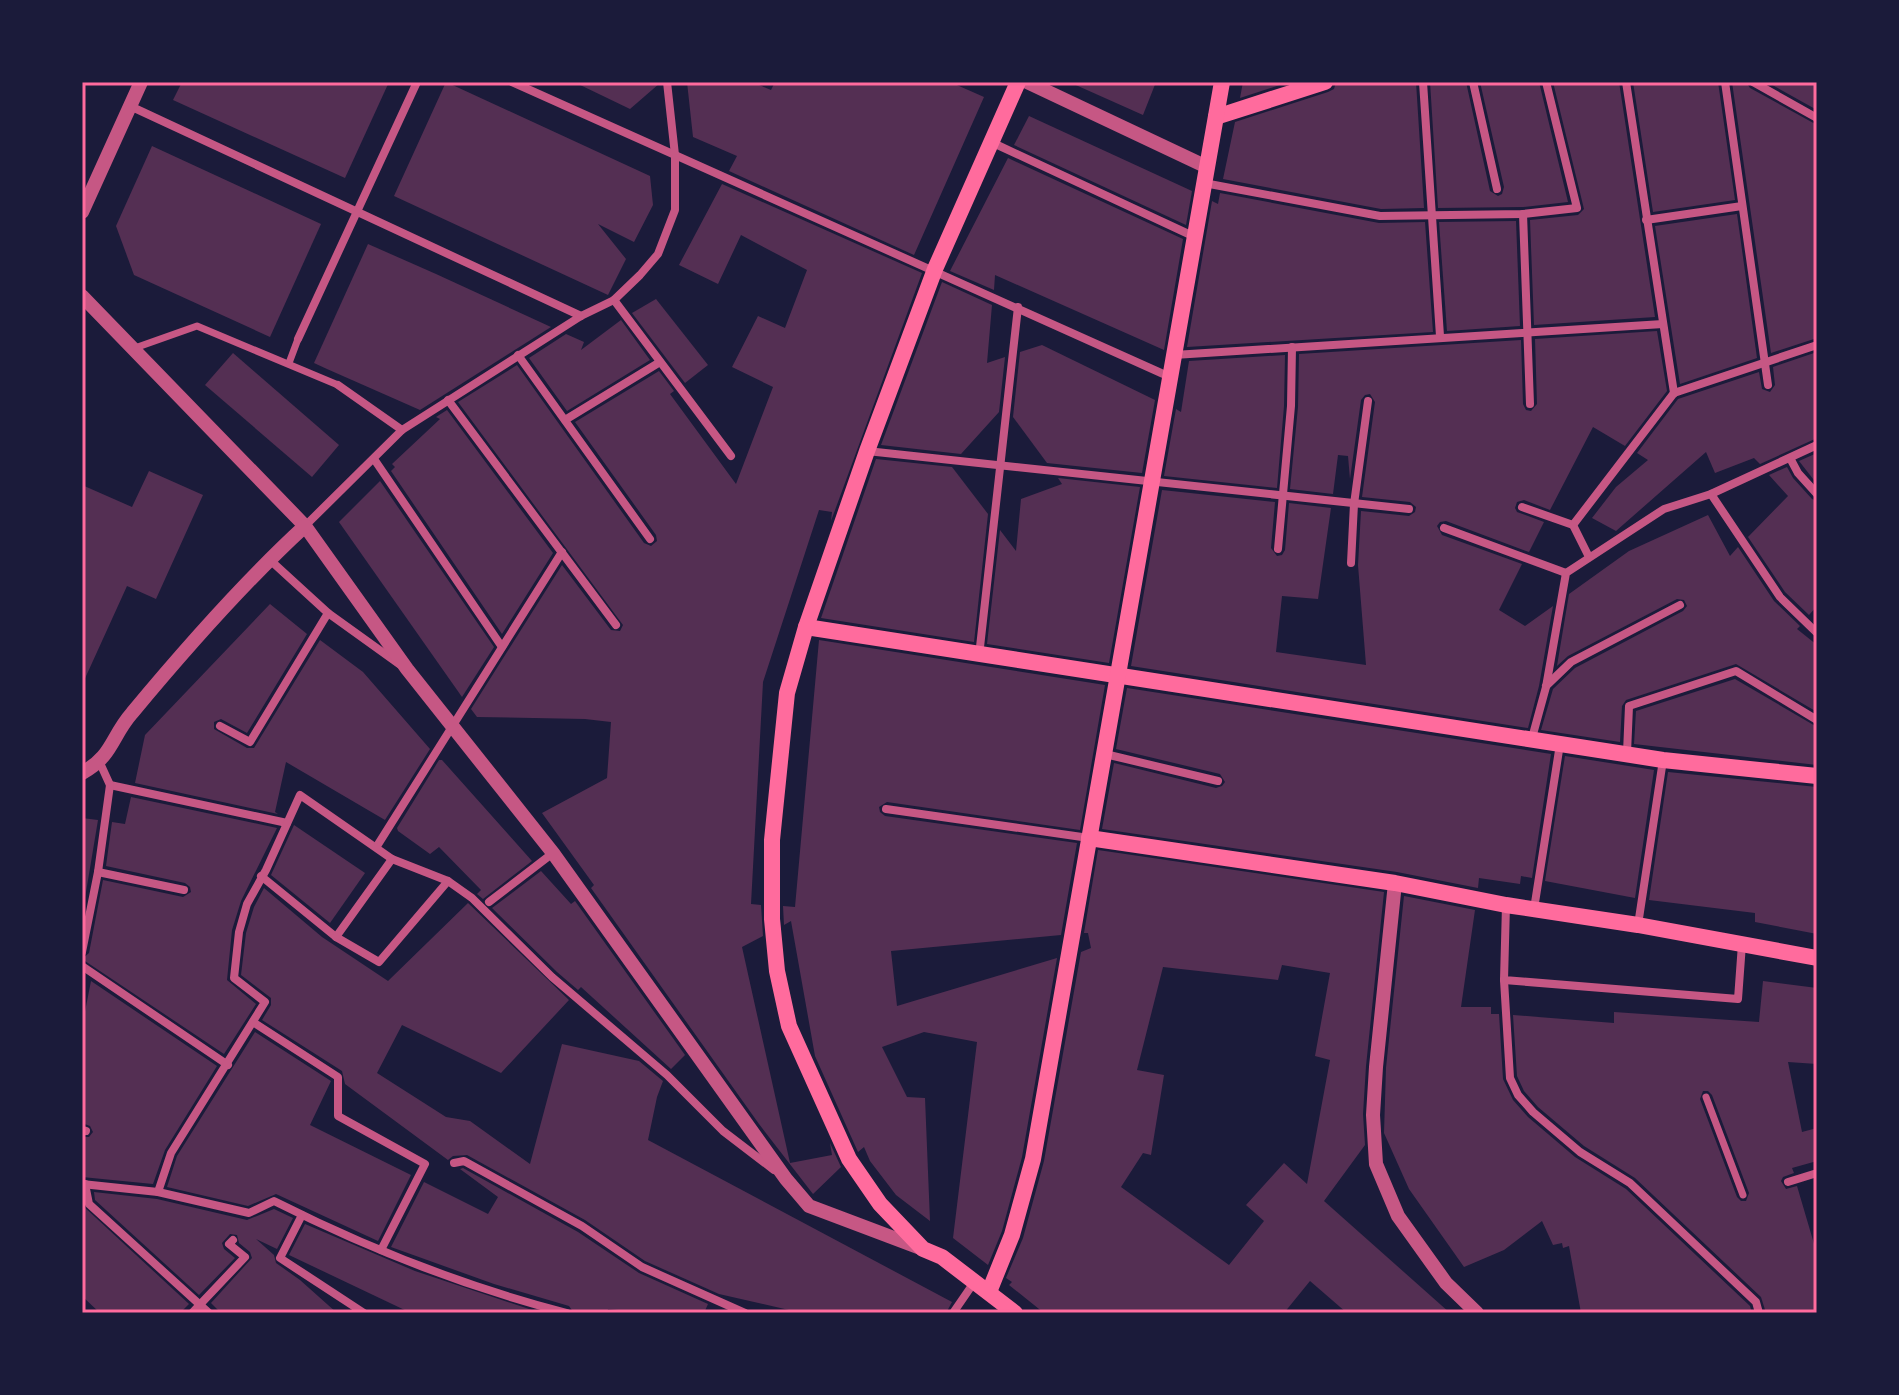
<svg xmlns="http://www.w3.org/2000/svg" width="1899" height="1395" font-family="Signika,sans-serif">
<style>
.building{fill:#542f53;fill-rule:evenodd}
.lines{fill:none;stroke-linecap:round;stroke-linejoin:round}
.pedestrian{stroke:#c65784;stroke-width:7}
.minor{stroke:#c65784;stroke-width:8}
.tertiary{stroke:#c65784;stroke-width:14}
.secondary{stroke:#ff6b9d;stroke-width:16}
.neatline{fill:none;stroke:#ff6b9d;stroke-width:3}
</style>
<rect width="100%" height="100%" fill="#1b1b3a"/>
<g class="building">
<polygon points="182,82 389,82 345,178 173,100"/>
<polygon points="446,82 650,176 653,205 634,242 598,224 626,259 608,295 394,196"/>
<polygon points="574,82 660,82 660,83 630,109"/>
<polygon points="687,82 752,82 771,90 775,82 950,82 984,97 914,255 729,171 737,156 693,137"/>
<polygon points="1069,82 1156,82 1143,115"/>
<polygon points="1243,82 1289,82 1240,98"/>
<polygon points="1336,82 1416,82 1424,208 1381,209 1223,179 1235,122 1328,92 1334,89"/>
<polygon points="1430,82 1466,82 1490,191 1498,196 1502,194 1504,187 1480,82 1539,82 1568,202 1523,207 1438,208"/>
<polygon points="1553,82 1619,82 1655,317 1534,325 1530,220 1578,215 1584,209"/>
<polygon points="1633,82 1718,82 1735,200 1653,212"/>
<polygon points="1732,82 1746,82 1750,88 1817,125 1817,338 1771,353"/>
<polygon points="1767,82 1817,82 1817,110"/>
<polygon points="1029,116 1192,191 1186,225 1014,145"/>
<polygon points="152,146 321,224 270,337 134,275 116,226"/>
<polygon points="1008,158 1183,239 1164,350 995,275 994,290 950,271"/>
<polygon points="722,184 922,273 831,521 832,512 819,510 763,682 751,904 761,905 763,936 742,947 790,1163 832,1155 830,1143 841,1167 813,1194 759,1124 591,888 594,885 542,813 607,778 611,722 585,719 477,717 471,709 562,565 611,630 620,631 623,625 458,402 517,365 644,543 651,546 657,541 656,535 575,422 659,371 674,391 670,394 736,484 773,387 732,367 758,316 785,328 807,270 741,235 718,284 679,265"/>
<polygon points="1220,193 1379,223 1425,222 1433,332 1187,347 1212,201 1218,204"/>
<polygon points="1737,214 1757,358 1680,384 1655,226"/>
<polygon points="1516,221 1520,326 1447,331 1439,222"/>
<polygon points="368,244 436,274 551,327 420,410 327,369 314,363"/>
<polygon points="942,282 992,305 987,363 1005,357 999,412 961,454 881,445"/>
<polygon points="656,299 708,365 685,383 632,313"/>
<polygon points="621,320 650,360 567,411 529,358 566,334 584,342 581,350"/>
<polygon points="1657,331 1667,391 1625,446 1593,427 1550,510 1524,500 1517,502 1515,508 1517,512 1544,522 1529,552 1446,521 1440,522 1437,526 1442,535 1522,564 1499,610 1525,626 1553,606 1539,686 1528,728 1131,666 1162,490 1275,502 1271,548 1277,556 1282,555 1285,550 1289,503 1331,508 1318,599 1282,596 1276,652 1366,665 1358,565 1361,511 1409,516 1415,512 1416,507 1410,502 1362,497 1375,402 1370,394 1365,395 1361,400 1350,479 1348,456 1338,455 1333,494 1290,489 1298,407 1299,354 1521,340 1523,404 1526,410 1531,411 1537,404 1535,339"/>
<polygon points="1042,345 1155,400 1142,473 1047,463 1013,417 1020,352"/>
<polygon points="1817,352 1817,438 1760,464 1754,458 1715,473 1706,452 1616,531 1592,518 1616,487 1648,460 1637,453 1678,399 1759,372 1762,389 1770,392 1775,385 1773,367"/>
<polygon points="233,353 339,445 312,477 205,385"/>
<polygon points="1285,355 1284,406 1277,488 1164,476 1176,409 1181,412 1189,361"/>
<polygon points="447,410 553,553 502,634 391,471 395,467 392,464 440,419 436,417"/>
<polygon points="1817,453 1817,484 1799,461"/>
<polygon points="876,459 952,467 988,514 974,642 821,618"/>
<polygon points="1787,467 1793,478 1812,499 1817,501 1817,606 1809,615 1785,592 1748,537 1788,496 1769,475"/>
<polygon points="149,471 203,495 156,599 127,586 82,685 82,485 132,507"/>
<polygon points="1058,478 1140,487 1109,663 987,644 1000,530 1016,551 1021,499 1062,484"/>
<polygon points="380,481 494,647 462,697 339,522"/>
<polygon points="1708,515 1730,556 1738,547 1774,601 1800,626 1797,629 1817,645 1817,712 1736,664 1626,700 1622,706 1620,742 1541,730 1553,689 1575,668 1683,611 1687,606 1684,600 1677,599 1568,656 1557,666 1569,594 1629,551"/>
<polygon points="270,604 307,634 247,733 221,719 214,722 214,729 247,748 254,748 320,640 363,672 430,749 385,820 286,762 275,812 278,814 135,783 145,735"/>
<polygon points="819,640 1105,685 1080,830 887,802 879,807 880,812 885,816 1077,843 1061,935 891,951 897,1006 1057,958 1022,1157 1002,1231 988,1265 953,1238 977,1042 924,1032 882,1047 907,1097 925,1098 930,1221 896,1195 870,1161 864,1147 858,1152 815,1056 791,921 784,925 783,906 795,907"/>
<polygon points="1735,679 1817,727 1817,765 1634,744 1636,711"/>
<polygon points="1127,688 1551,754 1532,878 1521,876 1520,884 1479,878 1478,888 1397,872 1102,829 1114,763 1216,788 1222,786 1225,782 1220,774 1116,749"/>
<polygon points="1565,756 1654,770 1635,898 1545,881"/>
<polygon points="439,760 442,760 532,861 483,899 477,894 481,890 439,847 430,854 398,831 397,828"/>
<polygon points="1668,772 1817,787 1817,934 1755,922 1755,913 1649,900"/>
<polygon points="131,797 277,828 241,901 232,930 227,980 256,1004 224,1054 82,959 89,953 103,880 183,897 191,892 190,887 185,883 106,866 112,822 125,824"/>
<polygon points="82,818 98,820 82,916"/>
<polygon points="294,825 365,873 330,923 271,875"/>
<path d="M1098,850L1384,892L1366,1066L1363,1114L1365,1145L1324,1201L1450,1313H1347L1310,1281L1284,1313H1044L1009,1285L1012,1282L1006,1278L1023,1238L1044,1161L1081,952L1091,948L1088,933H1084ZM1282,965L1330,973L1315,1056L1330,1060L1307,1184L1284,1163L1246,1205L1264,1221L1229,1265L1121,1187L1143,1153L1151,1155L1164,1075L1137,1070L1163,967L1278,980Z"/>
<polygon points="541,871 571,904 575,901 685,1055 671,1069 581,987 578,990 557,972 492,908"/>
<polygon points="264,888 322,937 388,981 468,903 569,1000 501,1073 402,1025 377,1073 446,1117 470,1121 530,1164 562,1044 639,1061 663,1081 657,1097 648,1140 952,1302 946,1313 802,1313 719,1294 645,1261 585,1220 467,1155 453,1156 448,1160 345,1084 342,1071 262,1020 271,1005 271,998 241,975 246,933 254,907"/>
<polygon points="1404,896 1475,910 1461,1007 1491,1007 1491,1014 1499,1014 1503,1079 1513,1100 1528,1117 1575,1157 1626,1189 1750,1306 1752,1313 1581,1313 1569,1246 1563,1248 1562,1243 1553,1245 1542,1221 1504,1250 1464,1267 1409,1189 1384,1133 1386,1068"/>
<polygon points="91,981 217,1066 165,1150 153,1184 82,1177 82,1137 89,1137 93,1132 90,1126 82,1123 82,1027"/>
<path d="M1763,981L1817,988V1064L1788,1062L1802,1132L1817,1128V1161L1792,1168L1794,1173L1783,1177L1781,1181L1786,1189L1797,1186L1817,1254V1313H1766L1761,1297L1635,1178L1584,1146L1538,1107L1524,1091L1517,1076L1513,1015L1614,1023V1012L1759,1022ZM1703,1091H1708L1712,1095L1749,1193L1746,1201H1741L1737,1197L1700,1099Z"/>
<polygon points="255,1032 331,1081 310,1125 411,1175 378,1241 276,1194 248,1206 167,1187 177,1156"/>
<polygon points="463,1168 578,1232 639,1273 708,1304 704,1313 648,1313 608,1309 607,1313 574,1313 569,1306 494,1284 391,1247 424,1182 488,1214 498,1197 460,1169"/>
<polygon points="94,1192 157,1199 247,1220 274,1209 293,1218 277,1249 256,1239 274,1255 276,1263 300,1280 337,1313 221,1313 211,1303 252,1258 250,1252 239,1243 237,1235 230,1234 222,1243 224,1249 235,1258 199,1295 95,1200"/>
<polygon points="82,1205 189,1304 180,1313 100,1313 82,1296"/>
<polygon points="305,1224 415,1271 541,1313 411,1313 289,1255"/>
</g>
<g class="lines">
<g class="pedestrian">
<polyline points="132,349 197,326 338,385"/>
<polyline points="289,363 298,339"/>
<polyline points="1706,1097 1743,1195"/>
</g>
<g class="minor">
<polyline points="512,82 1170,377"/>
<polyline points="1423,82 1440,336"/>
<polyline points="1473,82 1497,189"/>
<polyline points="1626,82 1674,393"/>
<polyline points="1725,82 1768,385"/>
<polyline points="1753,82 1817,118"/>
<polyline points="130,106 581,316"/>
<polyline points="991,142 1195,237"/>
<polyline points="1204,183 1380,216 1523,214 1577,208 1546,82"/>
<polyline points="1523,214 1530,404"/>
<polyline points="1646,220 1742,206"/>
<polyline points="614,300 731,456"/>
<polyline points="298,339 417,82"/>
<polyline points="518,355 650,539"/>
<polyline points="1174,355 1663,324"/>
<polyline points="338,385 402,430"/>
<polyline points="1674,393 1817,345"/>
<polyline points="448,400 616,625"/>
<polyline points="565,420 660,362"/>
<polyline points="867,451 1409,509"/>
<polyline points="1790,458 1798,473 1817,494"/>
<polyline points="374,459 502,647"/>
<polyline points="1711,494 1780,597 1817,633"/>
<polyline points="1522,507 1573,525 1589,557"/>
<polyline points="1573,525 1674,393"/>
<polyline points="305,526 402,430 581,316 614,300 640,275 658,254 675,210 675,155 667,82"/>
<polyline points="1444,528 1566,573"/>
<polyline points="1278,549 1291,406 1292,347"/>
<polyline points="270,560 328,613 399,664"/>
<polyline points="1351,563 1354,504 1368,401"/>
<polyline points="979,656 1018,307"/>
<polyline points="1546,686 1571,662 1680,605"/>
<polyline points="220,726 250,742 328,613"/>
<polyline points="1532,738 1546,687 1566,573 1664,509 1711,494 1817,445"/>
<polyline points="1627,753 1629,706 1736,671 1817,720"/>
<polyline points="1105,754 1218,781"/>
<polyline points="110,785 287,823"/>
<polyline points="886,809 1089,838"/>
<polyline points="377,846 562,552"/>
<polyline points="98,872 184,890"/>
<polyline points="261,876 336,937 379,962 448,881"/>
<polyline points="489,902 553,853"/>
<polyline points="1506,905 1504,980 1738,999 1742,944"/>
<polyline points="1534,909 1560,744"/>
<polyline points="1638,925 1663,760"/>
<polyline points="336,937 392,859"/>
<polyline points="82,952 98,872 110,785 100,763"/>
<polyline points="82,966 228,1065"/>
<polyline points="1504,980 1510,1078 1518,1095 1533,1112 1580,1152 1630,1183 1756,1302 1759,1313"/>
<polyline points="253,1022 338,1077 338,1116 425,1164 381,1250"/>
<polyline points="82,1130 86,1131"/>
<polyline points="454,1163 464,1161 582,1226 642,1267 745,1313"/>
<polyline points="1788,1182 1817,1173"/>
<path d="M82,1184L158,1192L249,1213L274,1201C367,1248 466,1287 567,1313"/>
<polyline points="85,1184 89,1204 209,1313"/>
<polyline points="158,1192 171,1153 265,1002 234,978 239,932 247,904 266,870 300,795 392,859 448,881 472,898 552,977 667,1075 723,1131 774,1170"/>
<polyline points="302,1215 280,1258 364,1313"/>
<polyline points="192,1313 245,1257 229,1244 233,1240"/>
<polyline points="953,1313 975,1281"/>
</g>
<g class="tertiary">
<polyline points="1027,82 1207,167"/>
<polyline points="82,212 141,82"/>
<polyline points="82,296 305,526 407,669 553,853 786,1179 809,1206 923,1249"/>
<path d="M82,773C113,756 111,737 132,713C186,648 243,583 305,526"/>
<polyline points="1395,883 1376,1067 1373,1115 1376,1164 1398,1216 1446,1283 1477,1313"/>
</g>
<g class="secondary">
<polyline points="1216,117 1325,82"/>
<polyline points="806,627 1663,760 1817,776"/>
<polyline points="1089,838 1395,883 1506,905 1638,925 1817,958"/>
<polyline points="989,1292 1012,1235 1033,1159 1222,82"/>
<polyline points="1015,1313 942,1257 923,1249 880,1204 849,1159 789,1026 777,971 772,919 772,840 787,693 806,627 867,451 935,269 1018,82"/>
</g>
</g>
<rect width="1899" height="1395" fill="none" stroke="#1b1b3a" stroke-width="168"/>
<rect x="84" y="84" width="1731" height="1227" class="neatline"/>
</svg>
